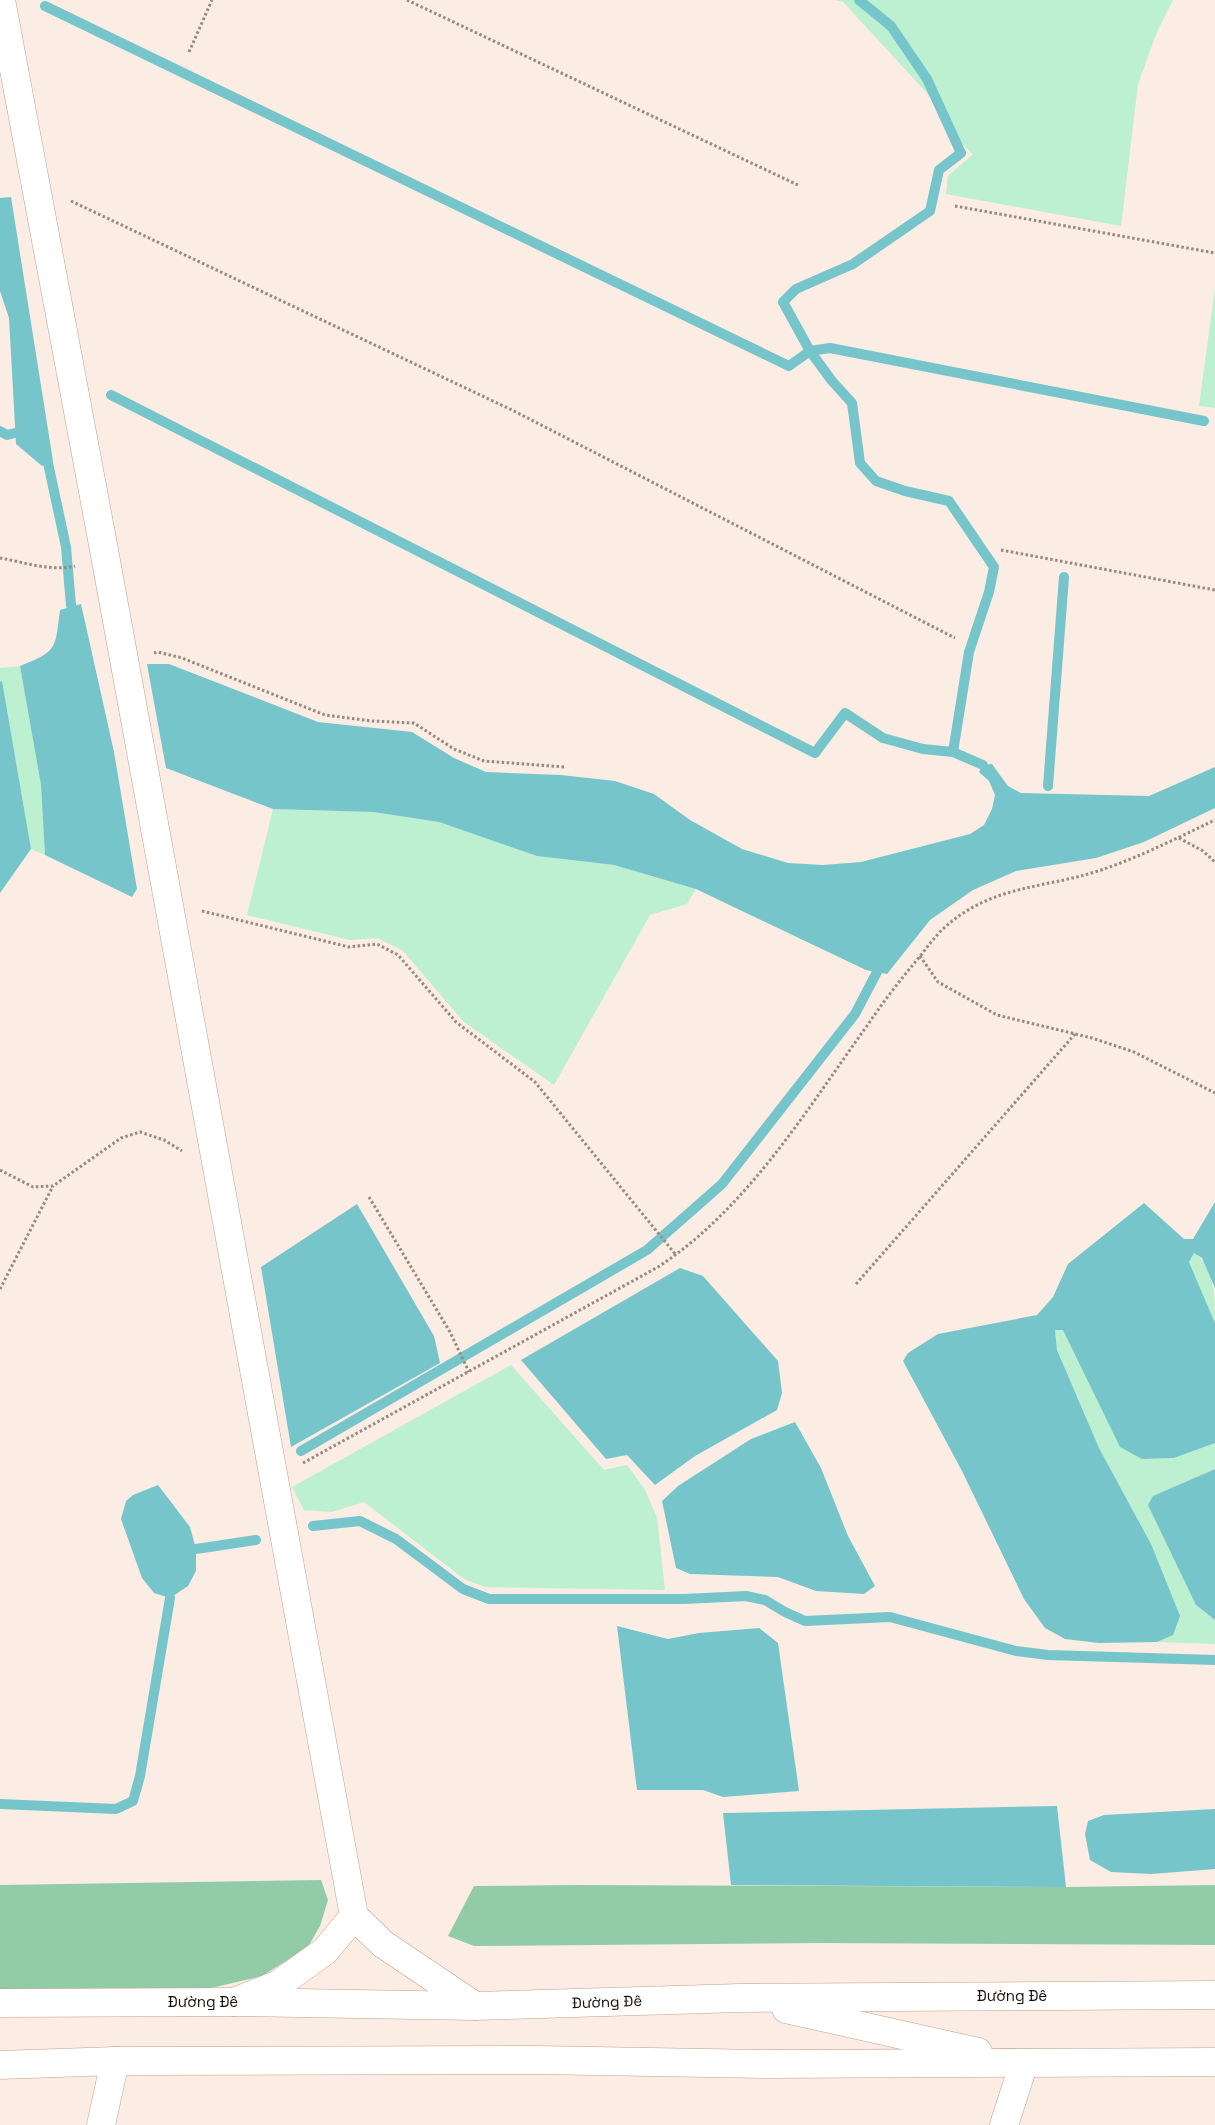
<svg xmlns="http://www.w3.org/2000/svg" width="1215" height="2125" font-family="'Space Grotesk',sans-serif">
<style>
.green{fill:#bcf0d0}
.forest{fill:#91cba8}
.water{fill:#75c5cb}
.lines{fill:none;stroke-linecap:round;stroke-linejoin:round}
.stream{stroke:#75c5cb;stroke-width:10}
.minor-casing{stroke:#c19f8a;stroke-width:29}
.tertiary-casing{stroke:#c19f8a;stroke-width:29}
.path{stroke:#968981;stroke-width:3;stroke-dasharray:2.5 2.5;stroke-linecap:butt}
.minor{stroke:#fff;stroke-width:28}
.tertiary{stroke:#fff;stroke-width:28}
.labels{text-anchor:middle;stroke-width:4;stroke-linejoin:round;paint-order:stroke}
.street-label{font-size:15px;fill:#170c05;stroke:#fdfdfd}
</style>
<rect width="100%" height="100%" fill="#fbece4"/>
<g class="green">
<polygon points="835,0 1173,0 1157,32 1138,84 1121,226 946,194 948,176 973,154 964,146 926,92 843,2"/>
<polygon points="1215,288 1215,408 1199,406"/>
<polygon points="20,666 41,785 45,855 31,849 2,682 0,682 0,668"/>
<polygon points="273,809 373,812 439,822 537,856 614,865 696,889 687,904 650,915 554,1085 464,1022 402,950 377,938 350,940 247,915"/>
<path d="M1194,1253C1215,1266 1215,1299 1215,1323L1189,1262Z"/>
<polygon points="1055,1330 1063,1330 1142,1459 1174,1458 1215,1443 1215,1469 1153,1496 1196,1605 1215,1620 1215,1644 1157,1642 1173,1635 1151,1544 1099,1448 1057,1350"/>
<polygon points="511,1365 604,1470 627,1465 644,1488 657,1517 665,1590 485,1587 464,1579 364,1502 332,1512 304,1510 292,1487"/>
</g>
<g class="forest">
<polygon points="321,1880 328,1900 320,1926 308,1947 262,1976 207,1989 0,1990 0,1885"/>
<polygon points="574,1885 1066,1887 1215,1885 1215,1945 822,1943 474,1946 448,1936 474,1886"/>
</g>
<g class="water">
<polygon points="11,197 53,461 42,466 16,444 9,318 0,291 0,198"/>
<path d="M81,604L114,752L137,889L132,897L45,855L41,785L20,666C58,651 55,649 60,610Z"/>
<polygon points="147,664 169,664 318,722 412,732 454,758 486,772 561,775 615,781 654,794 690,820 742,849 788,863 823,865 861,862 970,834 984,825 992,809 995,795 989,781 979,772 983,765 992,764 1008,786 1021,793 1149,796 1215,767 1215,808 1144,842 1096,858 1016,871 973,890 930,920 887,974 866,970 696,889 614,865 537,856 439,822 373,812 273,809 166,768"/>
<polygon points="2,681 31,849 0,893 0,682"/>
<polygon points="1215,1202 1215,1288 1202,1258 1194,1253 1189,1262 1215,1323 1215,1443 1174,1458 1142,1459 1120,1447 1063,1330 1055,1330 1057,1350 1099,1448 1151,1544 1180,1616 1173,1635 1157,1642 1099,1643 1065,1639 1045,1628 1024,1599 962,1471 903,1361 908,1353 938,1334 1037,1315 1053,1297 1068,1264 1144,1203 1184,1239 1193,1239"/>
<polygon points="357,1204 434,1336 440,1363 291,1447 261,1267"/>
<polygon points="680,1268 703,1276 778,1361 782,1393 777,1410 695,1456 655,1485 627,1455 606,1459 521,1360"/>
<polygon points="795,1422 821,1468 848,1536 875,1586 864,1594 816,1591 778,1577 690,1574 676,1568 662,1501 678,1486 751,1439"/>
<polygon points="1215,1469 1215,1620 1196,1605 1148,1505 1153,1496"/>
<polygon points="158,1485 190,1527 196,1549 196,1571 188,1586 170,1598 154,1593 142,1578 121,1519 126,1501 133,1495"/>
<polygon points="617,1626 668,1639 699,1633 759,1628 778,1643 799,1791 723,1797 703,1790 637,1790"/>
<polygon points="1057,1806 1066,1887 731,1885 723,1813"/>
<polygon points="1215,1809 1215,1869 1151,1874 1111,1872 1090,1860 1085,1834 1088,1821 1104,1815"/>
</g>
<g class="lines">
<g class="stream">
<polyline points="45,6 789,366 810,351 830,348 1204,421"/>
<polyline points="111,395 815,753 845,713 883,738 923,749 953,752 969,652 989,592 994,567 949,501 905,491 876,481 860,463 852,403 832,381 810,351 783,302 796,289 853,264 930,211 939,170 961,153 927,79 891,26 859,0"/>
<polyline points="0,431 7,435 15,433"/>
<polyline points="48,463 66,547 71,605"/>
<polyline points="953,752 983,765"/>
<polyline points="1048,786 1064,577"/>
<polyline points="301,1451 647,1250 722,1184 855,1014 877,972"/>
<polyline points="313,1526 360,1521 396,1539 463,1589 489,1599 684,1599 746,1596 765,1600 785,1612 805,1621 890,1617 1016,1651 1048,1655 1215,1660"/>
<polyline points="196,1549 256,1540"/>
<polyline points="0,1804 116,1809 133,1801 140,1776 170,1598"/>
</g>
<defs>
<g id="minor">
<polyline points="1,0 104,550 354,1916 383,1944 475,2006"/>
<polyline points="234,2002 279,1984 325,1951 354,1916"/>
<polyline points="101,2125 115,2061"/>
<polyline points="1004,2125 1024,2063"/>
</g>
<g id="tertiary">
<polyline points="0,2003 234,2002 475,2006 740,1998 1215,1995"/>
<polyline points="786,2009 978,2052"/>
<polyline points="0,2065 115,2061 537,2060 764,2064 1215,2062"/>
</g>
</defs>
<use href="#minor" class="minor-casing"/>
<use href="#tertiary" class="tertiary-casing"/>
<g class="path">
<polyline points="407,0 800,186"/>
<polyline points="189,52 212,0"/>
<polyline points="71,201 514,411 955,638"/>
<polyline points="955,206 1215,253"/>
<polyline points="1001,550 1215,590"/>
<path d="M0,558C23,562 52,572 75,566"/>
<polyline points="154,653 158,652 182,658 325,715 372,721 414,723 454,749 484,761 565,767"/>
<polyline points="1179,838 1203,851 1215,862"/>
<polyline points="202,911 349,947 377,944 398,955 456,1022 535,1082 676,1255"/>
<polyline points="920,956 938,982 997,1015 1092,1038 1134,1052 1215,1093"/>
<polyline points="0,1170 33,1187 53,1186 121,1138 140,1132 164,1140 182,1151"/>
<polyline points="369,1197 450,1332 469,1372"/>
<polyline points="856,1284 1075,1034"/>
<polyline points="0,1289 53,1186"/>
<path d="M303,1463L658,1267C748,1208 807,1109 869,1023C884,1001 900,980 917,960C926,949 934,937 944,928C991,885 1042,889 1098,871C1138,858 1177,838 1215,820"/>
</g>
<use href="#minor" class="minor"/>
<use href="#tertiary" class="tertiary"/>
</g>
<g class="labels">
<g class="street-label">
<text x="1012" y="2001">Đường Đê</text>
<text x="203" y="2007">Đường Đê</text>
<text transform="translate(607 2002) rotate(-2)" y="5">Đường Đê</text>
</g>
</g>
</svg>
